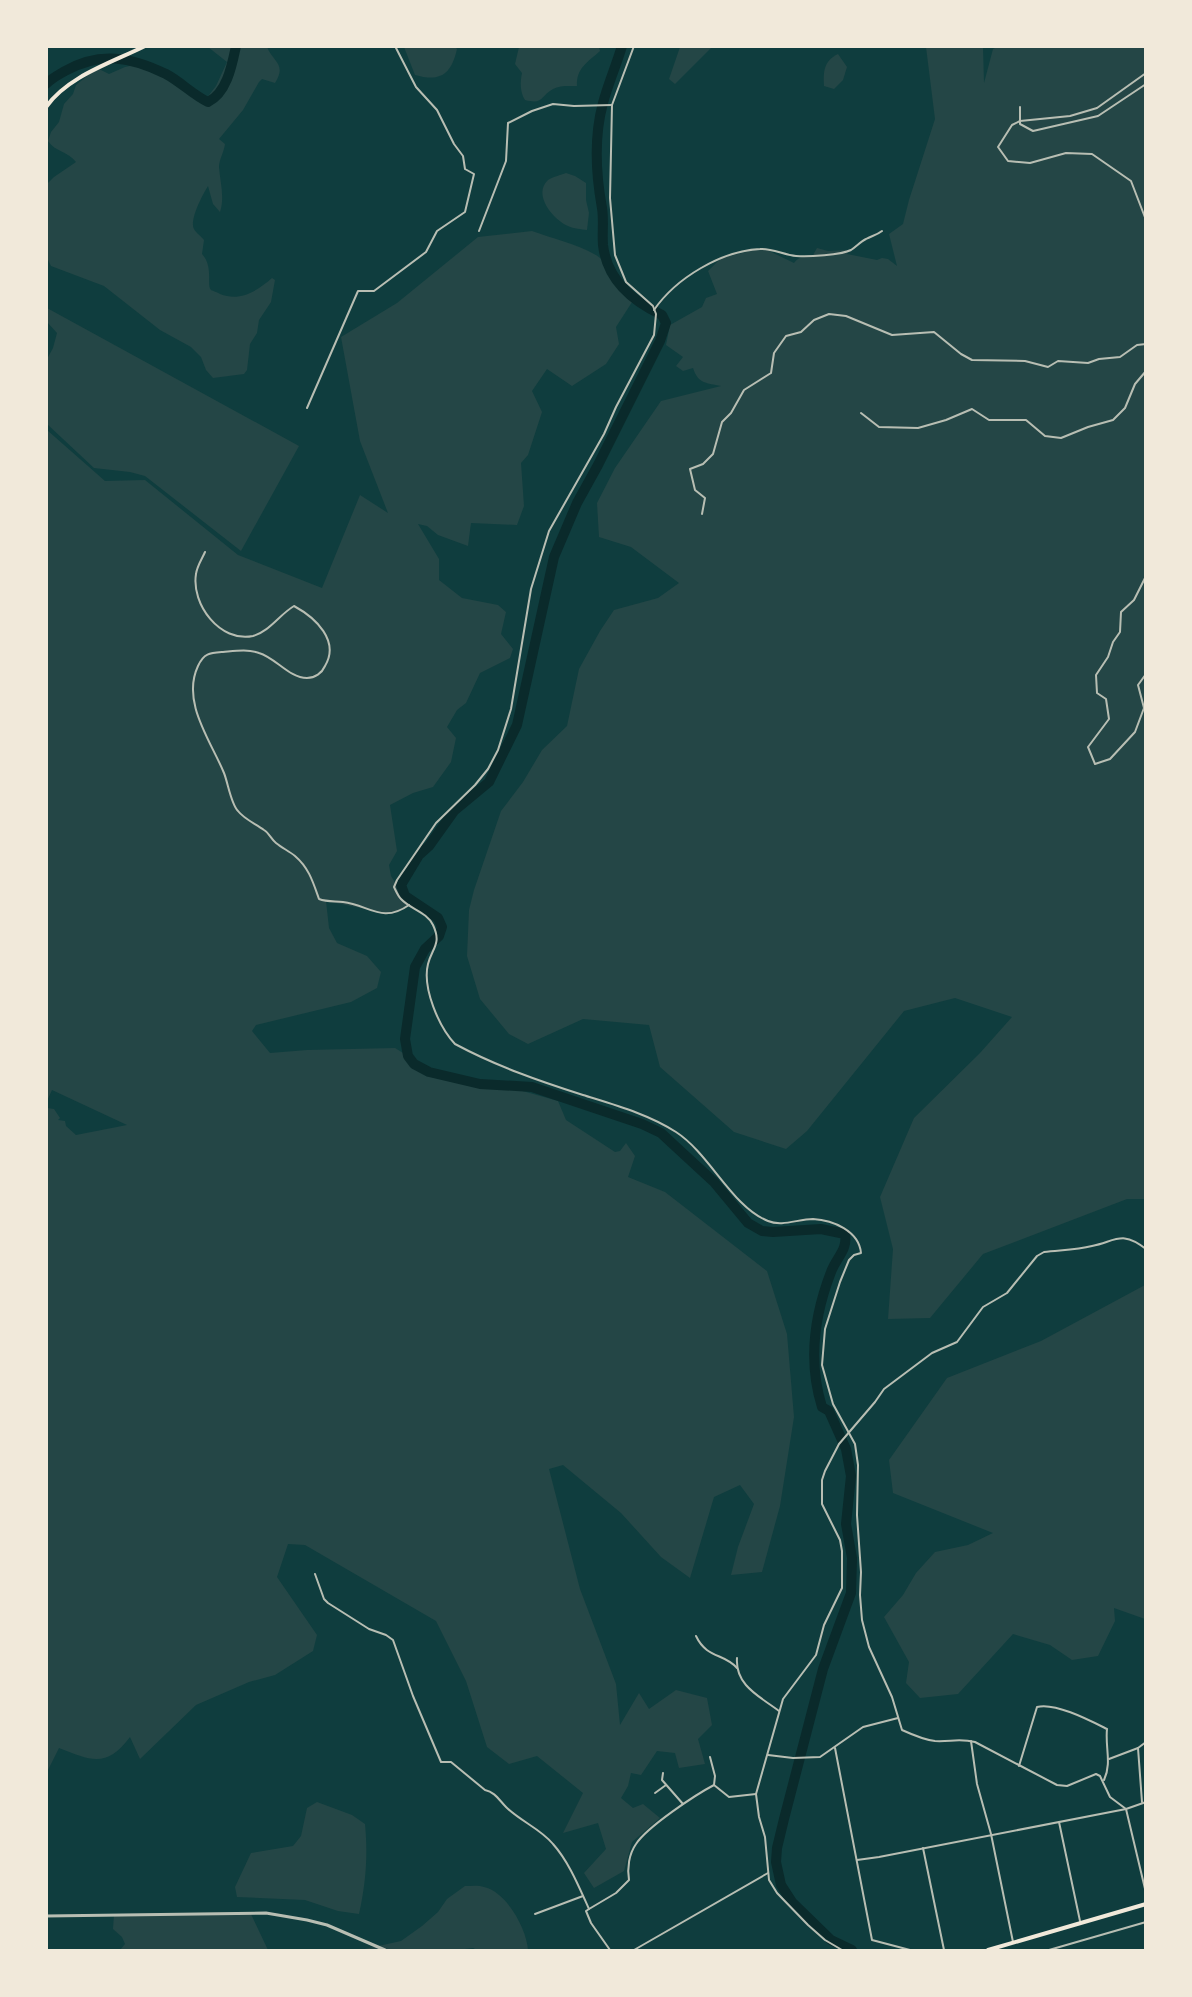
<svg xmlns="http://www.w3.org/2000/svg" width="1192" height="1997" font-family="'Asap Condensed',sans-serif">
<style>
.green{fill:#244646}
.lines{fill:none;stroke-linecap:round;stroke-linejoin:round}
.river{stroke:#0a2a2b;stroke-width:10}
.minor{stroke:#b8beb3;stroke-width:2}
.tertiary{stroke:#b8beb3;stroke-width:3}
.primary{stroke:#f1e9da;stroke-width:4}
</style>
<rect width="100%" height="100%" fill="#0f3d3e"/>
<g class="green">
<path d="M208,47H267C273,62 287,64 275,83L262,79L259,82L243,110L219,139L225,144C224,152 219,160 219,167C220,182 225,197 220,212L213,204L208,186C203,194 189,220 194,229C196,233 201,236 204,240L202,254C214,267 206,285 211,290C211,290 219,293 220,294C240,302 257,291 272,278L275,280L271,302L259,320L257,333L250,344L247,370L244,374L213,378L206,370L201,357L191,347L160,330L104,286L51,266L47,258L46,185L54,177L76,162C68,151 55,152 48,141L51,132L59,122L64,104L73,94L76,85L97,68L109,74L125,67L149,62L202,104L216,86L227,62Z"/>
<path d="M404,47H455L457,49C451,75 440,82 415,75Z"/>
<path d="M519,47H599L600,51C588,62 576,68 577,86C570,86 560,85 553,89C540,96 544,105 525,100C520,92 520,82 522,73L515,64Z"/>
<polygon points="680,47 712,47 675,84 669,79"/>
<path d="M926,47H983L984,83L993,49L997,47H1145V1199H1127L983,1254L930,1318L888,1319L893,1249L880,1197L914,1118L980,1053L1012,1017L955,998L904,1011L807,1131L786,1149L734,1132L660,1067L649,1025L583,1019L528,1044L509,1034L480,999L467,956L469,910L474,890L501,811L523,782L542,750L567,726L579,669L600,631L614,610L658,598L679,583L631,547L599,537L597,503L615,468L661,401L721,386C707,383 698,384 693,368L683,371L676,366L683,357L666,345L670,325L702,307L706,298L717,294L708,271L721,258L763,248L794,263C799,256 805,256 813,255L817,248L828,251L846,250L847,254L877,260L882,258L888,259L897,266L889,234L903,224L909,200L935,119Z"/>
<path d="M838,54L847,67L843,80L834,89L824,86C823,71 824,61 838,54Z"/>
<path d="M566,173L575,176L586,183V200L589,213L587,230C581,229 574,229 568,226C554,220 532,195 548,180C552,177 561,175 566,173Z"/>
<path d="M532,231C551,238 577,244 594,254C611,263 620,286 634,299L616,327L619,344L606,364L572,386L547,369L532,391L542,412L528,455L521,463L524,506L517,525L471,523L468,546L438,535L427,526L418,524L439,559V580L462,598L498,605L506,612L501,634L513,649L510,658L480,673L466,703L457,710L447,727L456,738L451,762L433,787L413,793L390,805L397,851L389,865L391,876L409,905L391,914L326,901L329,928L337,943L367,956L381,972L377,988L351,1002L256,1025L252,1031L270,1053L307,1050L395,1048L408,1056L415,1064L454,1081L487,1087L512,1088L558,1101L566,1120L615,1152L620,1151L626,1143L635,1156L628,1177L665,1192L767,1271L787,1334L794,1417L780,1506L762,1572L731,1575L738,1547L754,1504L740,1485L714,1497L690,1578L661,1557L621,1513L563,1465L549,1469L580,1589L616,1684L620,1725L639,1693L649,1709L676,1690L707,1698L712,1725L698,1739L705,1764L679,1768L675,1753L657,1751L641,1775L631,1773L628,1786L621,1798L633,1808L643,1804L660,1818L632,1842L624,1871L594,1888L584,1873L606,1849L598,1823L563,1833L583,1793L537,1756L509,1764L487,1747L466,1681L436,1621L305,1545L288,1544L277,1577L317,1635L313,1651L275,1675L249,1682L196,1705L140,1759L130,1737C107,1768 92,1761 59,1748L47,1772V1108L54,1109L60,1118L58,1120L65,1121L66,1126L76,1135L127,1125L52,1090L47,1101V430L105,481L145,480L238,555L322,588L360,495L388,513L360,441L341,337L397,303L478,237Z"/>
<polygon points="47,308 299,446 241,551 145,476 130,472 94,468 47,424 47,359 53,348 57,333 47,322"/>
<polygon points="1145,1285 1145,1619 1114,1608 1115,1621 1098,1656 1072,1660 1050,1645 1013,1634 958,1694 920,1698 906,1683 909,1662 884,1617 903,1595 916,1573 935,1552 968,1545 993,1533 893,1493 889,1460 947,1378 1041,1341"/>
<path d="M317,1802L352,1815L365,1824C368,1855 366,1883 359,1914L338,1911L305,1900L237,1897L235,1887L251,1853L293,1846L301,1836L307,1808Z"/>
<path d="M465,1886C471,1886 479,1885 484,1887C507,1892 527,1930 528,1950H477L473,1948L457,1950H360L401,1941L422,1926L438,1912L447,1899Z"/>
<polygon points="250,1912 268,1950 120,1950 125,1944 122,1937 113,1929 114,1914"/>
</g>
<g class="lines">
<g class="river">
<path d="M622,46C616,66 608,84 603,103C594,136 596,175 602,208C604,220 602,233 603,245C607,280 632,301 662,315L666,323L660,341L598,465L577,503L554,557L517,725L489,782L454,811L429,846L419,855L401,885L405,896L438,918L442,927L439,936L425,949L415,967L405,1039L408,1056L414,1064L429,1072L480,1084L532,1087L642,1124L661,1133L675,1146L714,1182L748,1223L762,1231L773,1232L821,1229L845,1234C848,1250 836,1258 831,1272C814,1316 808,1362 822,1407L829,1411L846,1449L851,1476L846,1524L852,1558L851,1593L823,1669L784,1819L777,1848L776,1862L781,1885L792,1902L831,1940L852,1950"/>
<path d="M46,84C52,78 58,75 65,71C100,51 131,57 166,74C181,82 193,95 208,102C227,93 232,65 236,46"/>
</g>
<g class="minor">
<path d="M634,46L612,105L610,198L615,255L626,282L653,306L656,314L654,335L616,407L604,434L549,531L531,589L511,709L498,750L488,769L475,785L436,823L397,880L394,887C396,891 398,896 401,899C410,909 427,912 433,925C442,944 432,948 428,964C422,988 439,1027 455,1044C496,1066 539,1081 583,1095C615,1105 648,1114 676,1132C710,1154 732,1207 768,1221C782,1227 798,1219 813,1219C833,1220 859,1231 861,1253L854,1255L849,1260L840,1282L825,1329L822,1365L833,1404L855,1444L858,1465L857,1515L861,1572L860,1595L862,1620L869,1647L892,1697L902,1730C913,1735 924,1740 935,1741C950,1742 959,1738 975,1742L1057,1785L1067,1786L1096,1774L1100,1776L1110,1797L1126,1809L1146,1893"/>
<polyline points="1146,73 1097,108 1070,116 1020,121 1012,125 998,147 1008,161 1030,163 1066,153 1092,154 1131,181 1146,220"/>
<polyline points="1020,107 1020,124 1033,131 1098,116 1146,84"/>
<polyline points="479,231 506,161 508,123 532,111 553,104 574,106 612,105"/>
<path d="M654,310C676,278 721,251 760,249C772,248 784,255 796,256C808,257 841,255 851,250C856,247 860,242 866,239C871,236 877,235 882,231"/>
<polyline points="307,408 358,291 374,291 426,252 437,231 465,212 474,174 465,169 463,156 454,144 437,110 416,87 395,46"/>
<polyline points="861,413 879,427 918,428 946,420 972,409 989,420 1026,420 1045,436 1061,438 1088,427 1113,420 1125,408 1135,384 1146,371"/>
<polyline points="702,514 705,498 695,490 690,469 703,464 713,454 722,422 731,413 744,390 771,373 774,353 786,336 801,332 814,320 829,314 846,316 892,335 934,332 961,354 972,360 1025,361 1048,367 1058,361 1088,363 1099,359 1120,357 1137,345 1146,344"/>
<path d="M205,552C202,559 197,566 196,574C191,604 220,643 253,636C270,631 279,615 294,606C316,618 340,641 325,666C322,673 315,678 307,678C289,678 276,658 259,653C248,649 235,651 223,652C210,653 204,653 198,666C181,702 211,741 224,773C228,783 231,804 238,811C244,819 256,824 264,830C269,833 271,839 276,843C282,848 289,851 295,856C309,868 313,882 319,899C327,902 335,901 343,902C369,905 382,924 409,905"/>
<polyline points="1146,576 1134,600 1121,612 1120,632 1113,642 1108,657 1096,675 1097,693 1106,699 1109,719 1088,747 1095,764 1110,759 1135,732 1144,708 1138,685 1146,674"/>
<path d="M315,1574L324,1599L328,1603L369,1629L386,1635L393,1640L413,1696L441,1762H451L485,1790C495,1792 499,1800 506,1807C520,1821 541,1829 553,1844C569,1862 579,1887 589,1909L586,1911L591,1923L610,1950"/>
<path d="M696,1636C707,1659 724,1653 737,1668"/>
<path d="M737,1658C735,1686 761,1697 779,1711"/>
<polyline points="971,1741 977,1784 991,1834 1013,1942"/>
<polyline points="835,1748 872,1940 910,1950"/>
<polyline points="1138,1748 1142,1802"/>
<polyline points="768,1755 793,1758 820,1757 863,1727 898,1718"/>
<polyline points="710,1757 715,1776 714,1785"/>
<polyline points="1109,1759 1138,1748 1146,1742"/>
<path d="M1019,1766L1037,1707C1055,1702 1091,1721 1107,1729C1105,1747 1112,1763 1104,1780"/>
<polyline points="663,1773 662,1780 683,1804"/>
<polyline points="655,1793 666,1785"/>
<polyline points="1059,1822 1080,1921"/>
<polyline points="923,1848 944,1950"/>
<polyline points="857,1860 879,1857 1126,1809 1146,1802"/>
<path d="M589,1909L616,1893L629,1880C627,1868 629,1854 636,1844C647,1827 695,1795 714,1785L729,1797L756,1794"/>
<polyline points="535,1914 583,1896"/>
<polyline points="634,1950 768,1873"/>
<path d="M842,1950L825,1940L808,1925L777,1893L769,1880L765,1837L759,1817L756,1794L783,1699L816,1655L824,1625L842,1588V1551L840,1540L822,1504V1480L825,1471L839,1444L875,1402L884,1389L932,1353L957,1342L983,1307L1007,1293L1037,1256L1044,1252C1060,1250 1076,1250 1092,1246C1116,1241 1122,1230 1146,1249"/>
<polyline points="1049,1950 1146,1922"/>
</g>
<polyline class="tertiary" points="46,1916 266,1913 307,1920 327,1925 385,1950"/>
<g class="primary">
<path d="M46,107C68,76 111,63 145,46"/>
<polyline points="988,1950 1146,1904"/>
</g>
</g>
<rect width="1192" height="1997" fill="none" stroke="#f1e9da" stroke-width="96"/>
</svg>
